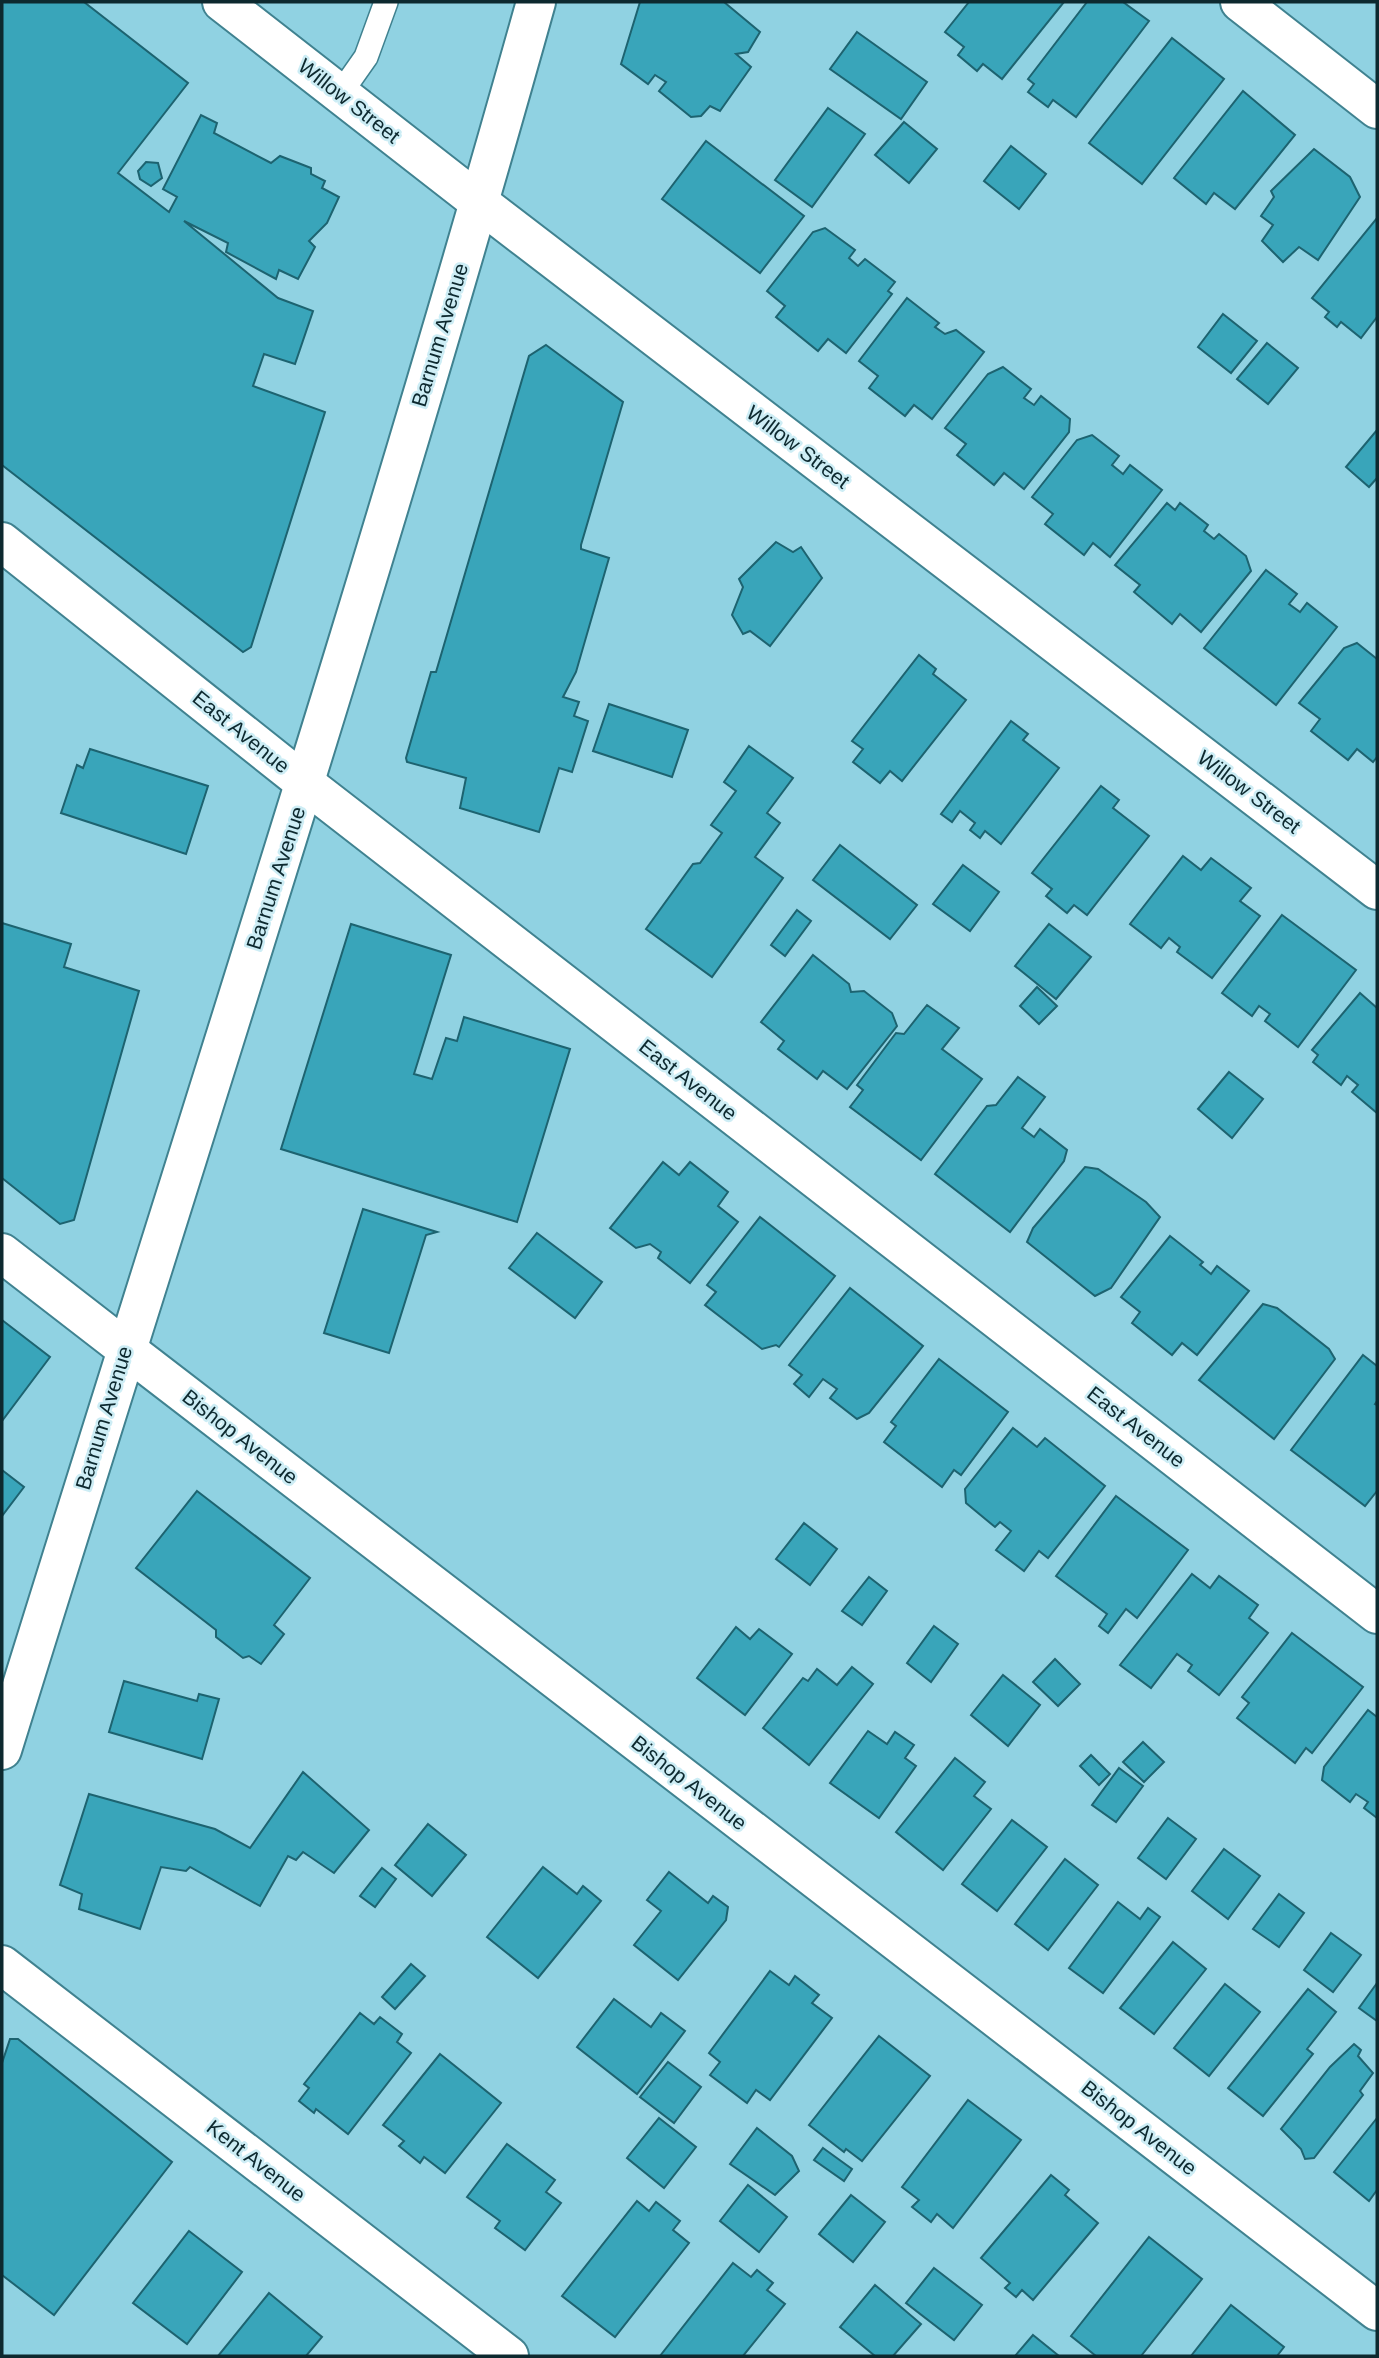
<svg xmlns="http://www.w3.org/2000/svg" width="1379" height="2358" font-family="Arial,sans-serif">
<style>
.building{fill:#39a5ba;stroke:#1d6370;stroke-width:2}
.lines{fill:none;stroke-linecap:round;stroke-linejoin:round}
.lane-casing{stroke:#408290;stroke-width:26}
.street-casing{stroke:#408290;stroke-width:42}
.secondary-casing{stroke:#408290;stroke-width:42}
.lane{stroke:#fff;stroke-width:23}
.street{stroke:#fff;stroke-width:38}
.secondary{stroke:#fff;stroke-width:38}
.labels{text-anchor:middle;stroke-width:5;stroke-linejoin:round;paint-order:stroke}
.street-label{font-size:21px;fill:#0d292f;stroke:#cdedf5}
</style>
<rect width="100%" height="100%" fill="#90d2e2"/>
<g class="building">
<polygon points="2,2 84,2 188,83 118,173 169,212 177,197 163,189 201,115 217,123 214,133 271,163 280,156 311,168 311,174 325,181 322,188 339,197 327,223 309,241 315,247 298,279 279,270 276,279 226,252 228,243 184,221 278,298 313,311 295,364 264,354 253,386 325,412 251,647 243,652 2,465"/>
<polygon points="640,2 724,2 760,32 748,52 736,54 751,67 720,111 710,106 701,116 691,117 659,91 666,82 655,75 648,84 621,64"/>
<polygon points="969,2 1064,2 1002,79 983,64 977,71 958,55 964,47 945,32"/>
<polygon points="1087,2 1123,2 1149,21 1076,117 1053,100 1048,107 1028,92 1034,84 1028,79"/>
<polygon points="857,32 927,82 901,119 830,69"/>
<polygon points="1172,38 1224,79 1142,184 1089,143"/>
<polygon points="1243,91 1295,135 1235,209 1214,193 1206,204 1174,178"/>
<polygon points="828,108 865,134 812,207 775,180"/>
<polygon points="904,122 937,149 909,183 875,155"/>
<polygon points="706,141 804,216 760,273 662,199"/>
<polygon points="1011,146 1046,174 1019,209 984,181"/>
<polygon points="1314,149 1350,177 1360,197 1318,260 1299,247 1283,262 1262,241 1273,225 1261,216 1274,197 1271,191"/>
<polygon points="146,162 158,163 162,178 151,186 140,179 138,171"/>
<polygon points="1377,218 1377,317 1361,338 1341,322 1337,327 1325,317 1329,312 1312,298"/>
<polygon points="825,228 855,250 849,258 858,266 865,259 895,282 888,291 892,294 846,353 828,339 818,351 776,317 785,306 767,291 813,232"/>
<polygon points="907,298 939,323 935,327 945,334 956,330 984,352 932,419 914,405 905,416 869,388 878,376 859,361"/>
<polygon points="1223,314 1257,341 1231,373 1198,347"/>
<polygon points="1267,343 1298,368 1268,404 1237,379"/>
<polygon points="546,345 623,402 581,545 581,549 609,558 576,672 563,697 579,702 574,716 588,721 572,772 559,768 539,832 460,808 466,778 407,762 406,758 431,672 436,672 529,356"/>
<polygon points="1003,367 1031,389 1024,398 1034,405 1041,396 1070,419 1069,432 1024,489 1004,473 994,485 957,455 966,444 945,428 988,374"/>
<polygon points="1377,430 1377,478 1369,487 1346,467"/>
<polygon points="1092,435 1119,456 1112,465 1123,474 1130,465 1162,490 1110,557 1093,543 1084,555 1045,524 1053,514 1032,497 1077,440"/>
<polygon points="1167,503 1175,510 1180,503 1208,525 1204,531 1214,539 1219,534 1246,556 1251,571 1201,632 1180,614 1172,624 1134,592 1140,585 1115,565"/>
<polygon points="776,542 793,552 801,547 822,578 770,646 750,631 743,634 732,615 743,587 739,579"/>
<polygon points="1266,570 1297,594 1289,604 1300,612 1307,603 1337,627 1276,705 1204,648"/>
<polygon points="1357,643 1377,659 1377,757 1373,762 1357,749 1348,760 1311,731 1320,719 1299,703 1344,648"/>
<polygon points="919,655 936,669 933,674 966,700 902,781 890,771 880,783 853,762 863,749 852,741"/>
<polygon points="609,704 688,730 672,777 593,751"/>
<polygon points="1011,721 1028,734 1023,740 1059,768 1001,844 985,831 980,838 970,830 975,823 960,811 952,822 941,814"/>
<polygon points="749,746 793,778 767,813 780,823 755,857 783,878 712,977 646,929 693,864 700,863 722,833 711,825 736,791 724,782"/>
<polygon points="90,749 208,786 186,854 61,813 77,765 83,768"/>
<polygon points="1101,786 1119,800 1113,808 1149,836 1087,915 1074,905 1067,913 1046,896 1052,889 1032,873"/>
<polygon points="840,845 917,905 890,939 813,880"/>
<polygon points="1183,856 1201,870 1211,858 1251,888 1240,901 1260,916 1212,978 1177,952 1180,947 1169,938 1161,948 1130,924"/>
<polygon points="963,865 999,892 970,931 933,904"/>
<polygon points="797,910 811,921 785,956 771,945"/>
<polygon points="1282,915 1356,970 1298,1047 1265,1021 1270,1014 1259,1006 1252,1016 1222,993"/>
<polygon points="2,923 71,944 64,967 139,991 74,1220 60,1224 2,1178"/>
<polygon points="351,924 451,955 414,1074 432,1079 446,1038 457,1041 464,1017 570,1049 517,1222 281,1149"/>
<polygon points="1049,924 1091,957 1056,999 1015,966"/>
<polygon points="813,955 849,984 851,992 864,991 892,1013 897,1026 847,1089 823,1071 817,1079 778,1049 784,1041 761,1022"/>
<polygon points="1037,987 1057,1006 1039,1024 1020,1006"/>
<polygon points="1360,993 1377,1008 1377,1113 1352,1092 1358,1085 1347,1076 1341,1085 1313,1062 1318,1055 1312,1050"/>
<polygon points="927,1005 959,1028 942,1049 982,1079 921,1160 850,1107 863,1090 857,1085 896,1033 904,1034"/>
<polygon points="1229,1072 1263,1099 1232,1138 1198,1109"/>
<polygon points="1018,1077 1045,1097 1022,1128 1034,1137 1040,1129 1067,1150 1064,1161 1010,1232 935,1174 987,1106 996,1105"/>
<polygon points="663,1162 679,1175 690,1162 728,1192 718,1206 738,1222 690,1283 658,1258 661,1252 650,1244 636,1248 610,1228"/>
<polygon points="1085,1167 1098,1169 1146,1202 1160,1217 1111,1288 1095,1296 1027,1242 1033,1228"/>
<polygon points="363,1209 437,1232 426,1235 389,1353 324,1333"/>
<polygon points="760,1217 835,1276 779,1347 776,1345 762,1349 705,1305 716,1292 707,1285"/>
<polygon points="537,1233 602,1282 575,1318 509,1268"/>
<polygon points="1170,1236 1203,1262 1200,1265 1211,1274 1217,1266 1249,1291 1197,1355 1182,1343 1172,1355 1132,1323 1140,1312 1121,1297"/>
<polygon points="850,1288 923,1346 869,1413 857,1419 830,1398 837,1389 823,1379 809,1397 794,1384 802,1375 789,1365"/>
<polygon points="1263,1304 1277,1308 1329,1349 1335,1359 1274,1439 1199,1380"/>
<polygon points="2,1320 50,1357 2,1421"/>
<polygon points="1363,1355 1377,1366 1377,1401 1375,1404 1377,1405 1377,1491 1365,1506 1291,1450"/>
<polygon points="939,1359 1008,1412 961,1475 954,1470 942,1487 884,1442 896,1426 891,1422"/>
<polygon points="1013,1428 1037,1447 1045,1438 1105,1486 1048,1558 1039,1551 1024,1571 996,1550 1011,1531 1000,1522 995,1527 966,1503 965,1489"/>
<polygon points="2,1470 24,1487 2,1516"/>
<polygon points="197,1491 310,1578 274,1625 284,1634 261,1664 249,1656 243,1658 216,1637 216,1630 136,1568"/>
<polygon points="1116,1496 1188,1550 1137,1618 1126,1609 1108,1633 1099,1626 1107,1614 1056,1576"/>
<polygon points="804,1523 837,1549 810,1585 776,1559"/>
<polygon points="1192,1574 1210,1588 1219,1576 1258,1605 1249,1618 1268,1633 1219,1695 1188,1671 1192,1665 1177,1654 1151,1688 1120,1665"/>
<polygon points="869,1577 887,1591 862,1625 842,1611"/>
<polygon points="934,1626 958,1644 931,1682 907,1663"/>
<polygon points="736,1627 750,1639 759,1629 792,1654 745,1715 697,1678"/>
<polygon points="1292,1633 1363,1687 1312,1753 1306,1748 1295,1763 1237,1718 1249,1703 1242,1697"/>
<polygon points="1055,1659 1080,1684 1058,1706 1033,1682"/>
<polygon points="852,1667 873,1684 809,1765 763,1728 803,1678 808,1681 817,1669 837,1685"/>
<polygon points="1003,1675 1040,1705 1008,1746 971,1715"/>
<polygon points="124,1681 197,1701 199,1694 219,1699 202,1759 109,1732"/>
<polygon points="1368,1710 1377,1717 1377,1818 1364,1808 1368,1802 1356,1794 1350,1802 1322,1780 1324,1767"/>
<polygon points="868,1731 887,1744 895,1732 914,1745 905,1758 916,1766 879,1818 830,1783"/>
<polygon points="1143,1742 1164,1762 1144,1782 1123,1762"/>
<polygon points="1091,1755 1110,1774 1099,1785 1080,1766"/>
<polygon points="955,1758 985,1782 974,1796 991,1809 943,1870 896,1832"/>
<polygon points="1119,1768 1143,1786 1116,1822 1092,1805"/>
<polygon points="303,1772 369,1830 334,1873 303,1852 296,1860 288,1856 260,1906 190,1867 186,1871 161,1867 140,1929 79,1909 82,1894 60,1885 89,1794 215,1829 250,1848"/>
<polygon points="1168,1818 1196,1839 1166,1879 1138,1858"/>
<polygon points="1012,1820 1047,1847 997,1911 962,1884"/>
<polygon points="428,1824 466,1855 432,1896 395,1865"/>
<polygon points="1224,1849 1260,1876 1228,1919 1192,1891"/>
<polygon points="1065,1859 1098,1885 1048,1950 1015,1924"/>
<polygon points="543,1867 577,1894 583,1886 601,1901 538,1978 487,1937"/>
<polygon points="382,1868 396,1879 375,1907 360,1896"/>
<polygon points="669,1872 708,1903 713,1896 728,1907 726,1920 678,1980 634,1945 661,1911 647,1900"/>
<polygon points="1279,1894 1304,1913 1279,1947 1253,1929"/>
<polygon points="1118,1902 1140,1919 1148,1908 1160,1917 1103,1993 1069,1968"/>
<polygon points="1331,1933 1361,1955 1333,1992 1304,1970"/>
<polygon points="1173,1942 1206,1969 1154,2034 1120,2008"/>
<polygon points="411,1964 425,1976 395,2009 382,1997"/>
<polygon points="770,1971 789,1985 795,1976 819,1995 812,2003 832,2018 770,2100 756,2090 747,2103 710,2075 720,2062 709,2053"/>
<polygon points="1377,1983 1377,2021 1359,2008"/>
<polygon points="1225,1984 1260,2012 1209,2076 1174,2048"/>
<polygon points="1308,1989 1336,2012 1307,2049 1313,2054 1263,2116 1228,2088"/>
<polygon points="614,1999 651,2027 661,2013 685,2031 637,2094 577,2047"/>
<polygon points="360,2013 374,2024 380,2017 402,2034 397,2042 411,2053 348,2134 316,2109 314,2113 299,2101 309,2088 304,2084"/>
<polygon points="879,2036 930,2076 862,2161 846,2149 844,2152 809,2125"/>
<polygon points="10,2039 18,2039 172,2162 54,2315 2,2275 2,2063"/>
<polygon points="1354,2044 1361,2050 1358,2056 1373,2073 1360,2091 1363,2095 1314,2158 1305,2159 1301,2149 1281,2129 1330,2067"/>
<polygon points="440,2054 501,2103 445,2173 424,2157 420,2163 399,2146 404,2141 383,2125"/>
<polygon points="668,2062 701,2087 674,2123 640,2097"/>
<polygon points="968,2100 1021,2140 953,2228 937,2214 931,2222 912,2207 919,2200 902,2187"/>
<polygon points="659,2118 696,2147 664,2188 627,2158"/>
<polygon points="1377,2118 1377,2190 1369,2201 1334,2172"/>
<polygon points="757,2128 792,2156 799,2171 775,2195 730,2164"/>
<polygon points="507,2144 555,2180 546,2192 561,2203 525,2250 495,2228 500,2221 467,2197"/>
<polygon points="823,2148 852,2169 844,2181 814,2160"/>
<polygon points="1051,2175 1069,2190 1065,2195 1098,2223 1033,2300 1022,2290 1016,2297 1005,2288 1010,2283 981,2258"/>
<polygon points="748,2185 787,2217 759,2252 720,2221"/>
<polygon points="851,2195 885,2222 853,2262 819,2234"/>
<polygon points="637,2201 649,2211 656,2202 680,2221 673,2230 689,2243 615,2337 562,2296"/>
<polygon points="189,2231 242,2272 187,2344 133,2303"/>
<polygon points="1149,2237 1202,2279 1141,2356 1096,2356 1071,2336"/>
<polygon points="733,2263 751,2277 757,2270 773,2283 767,2290 785,2304 743,2356 660,2356"/>
<polygon points="934,2268 982,2305 954,2340 906,2303"/>
<polygon points="875,2285 921,2324 893,2356 875,2356 840,2327"/>
<polygon points="269,2293 322,2337 306,2356 218,2356"/>
<polygon points="1231,2305 1284,2347 1277,2356 1191,2356"/>
<polygon points="1033,2335 1059,2356 1015,2356"/>
</g>
<g class="lines">
<defs>
<polyline id="lane" points="340,94 366,57 386,2"/>
<g id="street">
<polyline points="222,2 480,203 1377,890"/>
<polyline points="1240,2 1377,109"/>
<polyline points="2,542 306,784"/>
<polyline points="126,1349 1377,2311"/>
<polyline points="2,1965 509,2356"/>
</g>
<g id="secondary">
<polyline points="306,784 1377,1614"/>
<polyline points="2,1253 126,1349"/>
<path d="M2,1750C182,1168 372,589 536,2"/>
</g>
</defs>
<use href="#lane" class="lane-casing"/>
<use href="#street" class="street-casing"/>
<use href="#secondary" class="secondary-casing"/>
<use href="#lane" class="lane"/>
<use href="#street" class="street"/>
<use href="#secondary" class="secondary"/>
</g>
<g class="labels">
<g class="street-label">
<text transform="translate(349 101) rotate(38)" y="7">Willow Street</text>
<text transform="translate(440 335) rotate(-73)" y="7">Barnum Avenue</text>
<text transform="translate(798 447) rotate(37)" y="7">Willow Street</text>
<text transform="translate(241 732) rotate(39)" y="7">East Avenue</text>
<text transform="translate(1249 792) rotate(37)" y="7">Willow Street</text>
<text transform="translate(276 878) rotate(-72)" y="7">Barnum Avenue</text>
<text transform="translate(688 1080) rotate(38)" y="7">East Avenue</text>
<text transform="translate(104 1418) rotate(-73)" y="7">Barnum Avenue</text>
<text transform="translate(1136 1427) rotate(38)" y="7">East Avenue</text>
<text transform="translate(240 1437) rotate(38)" y="7">Bishop Avenue</text>
<text transform="translate(689 1783) rotate(38)" y="7">Bishop Avenue</text>
<text transform="translate(1139 2128) rotate(38)" y="7">Bishop Avenue</text>
<text transform="translate(256 2161) rotate(38)" y="7">Kent Avenue</text>
</g>
</g>
<rect width="1379" height="2358" fill="none" stroke="#0d292f" stroke-width="7"/>
</svg>
